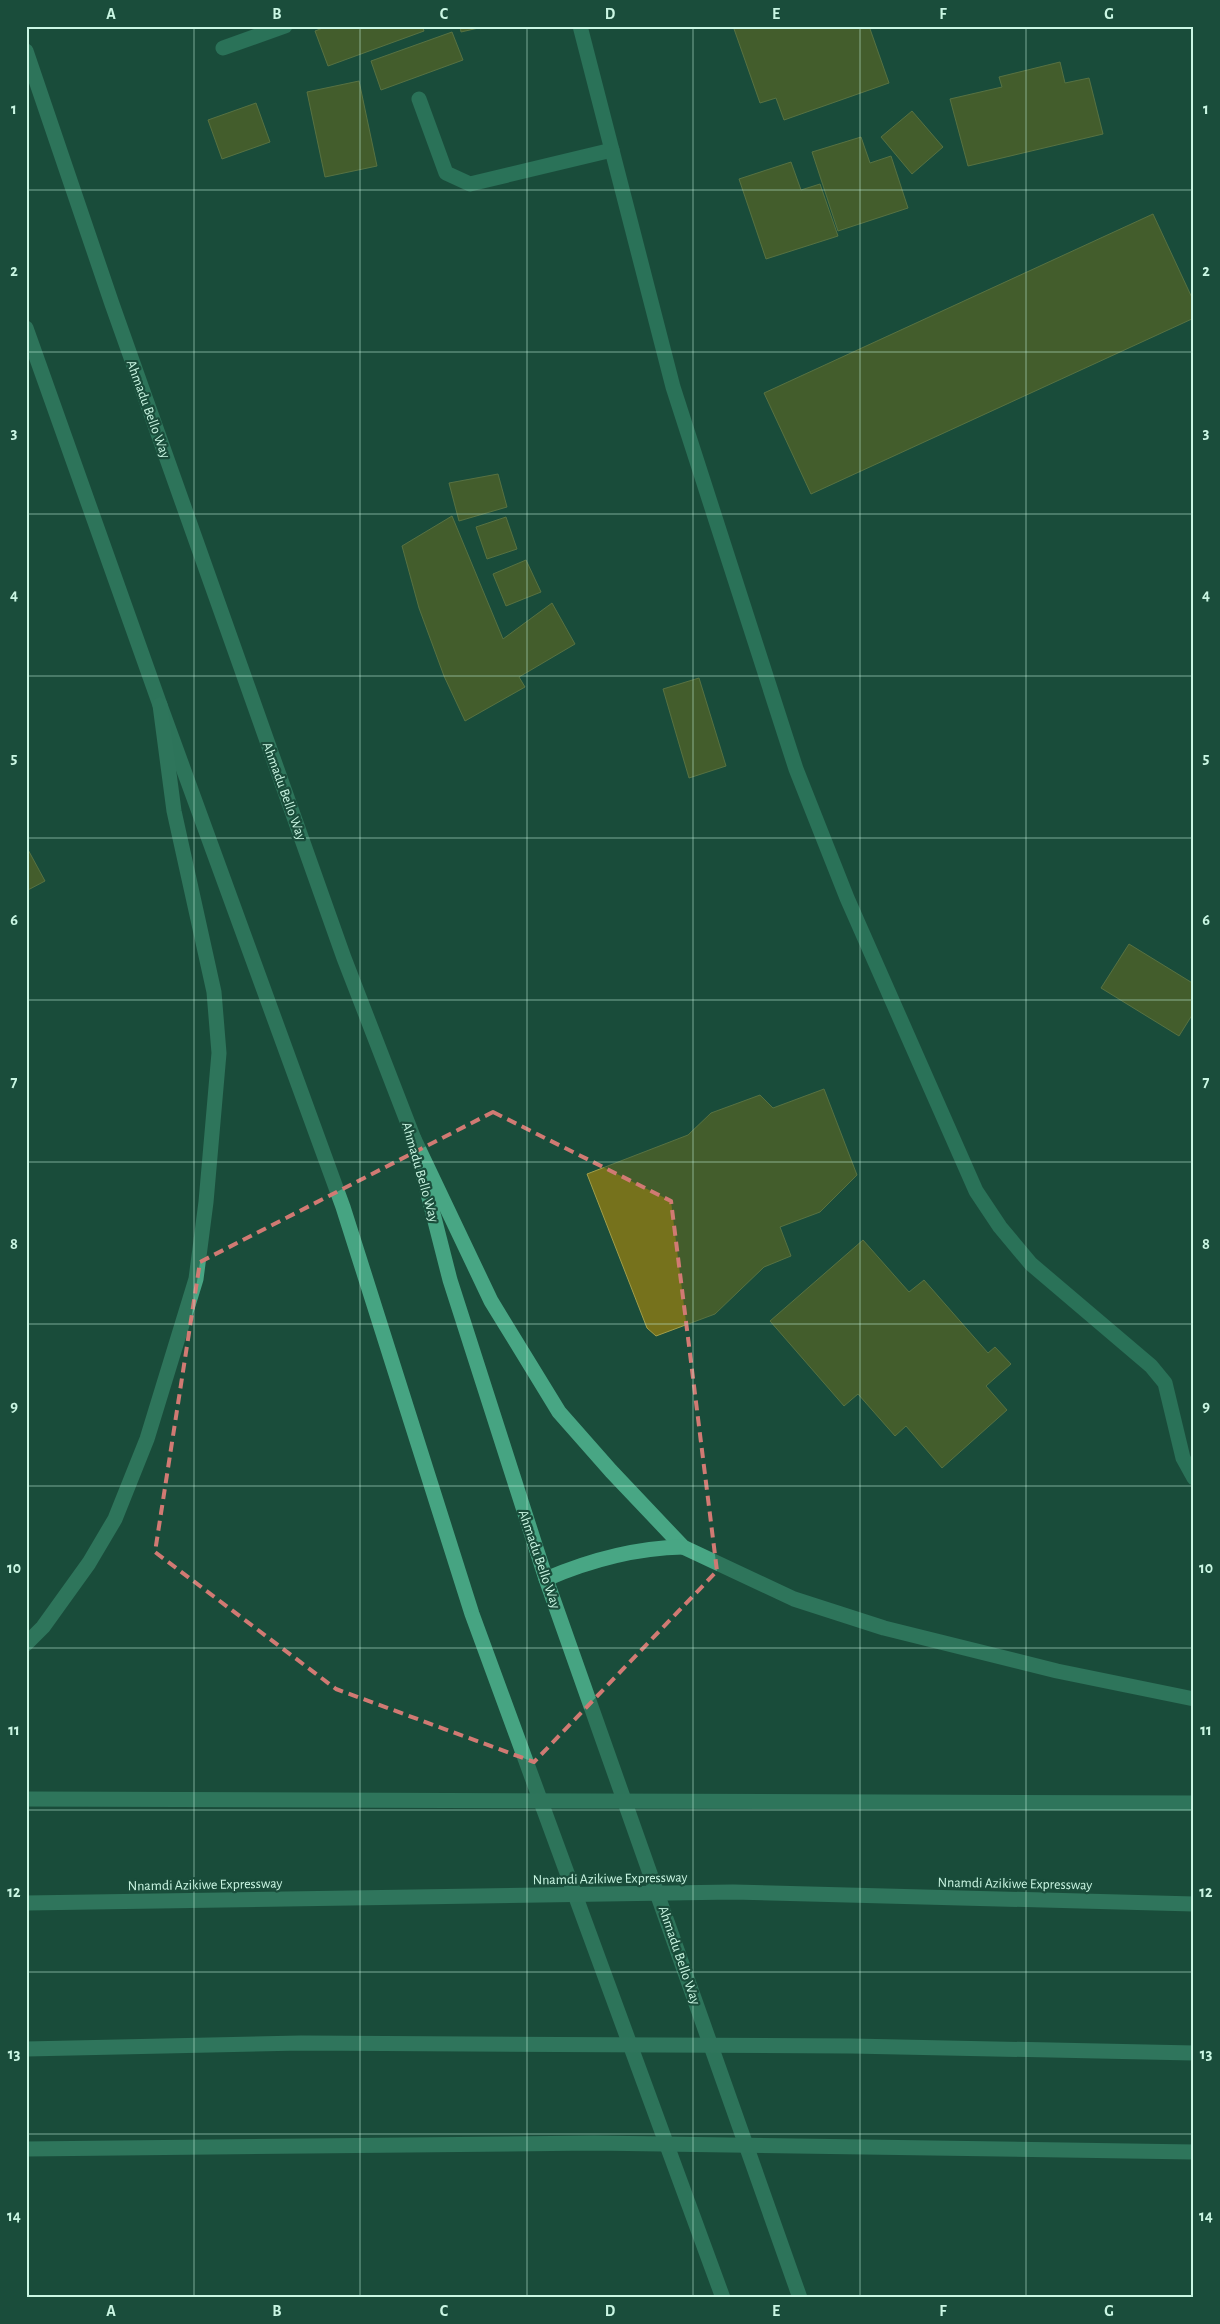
<svg xmlns="http://www.w3.org/2000/svg" width="1220" height="2324" font-family="'Alegreya Sans',sans-serif">
<style>
.building{fill:#76721c;stroke:#a19e4b}
.lines{fill:none;stroke-linecap:round;stroke-linejoin:round}
.service{stroke:#3f9f7d;stroke-width:15}
.minor{stroke:#3f9f7d;stroke-width:15}
.primary{stroke:#46a482;stroke-width:15}
.trunk{stroke:#48a684;stroke-width:15}
.motorway{stroke:#4aa785;stroke-width:15}
.marked{fill:none;stroke:#d17a73;stroke-width:4;stroke-dasharray:10 6;stroke-linejoin:round}
.grid{fill:none;stroke:#caf6e3;stroke-width:1;stroke-opacity:0.55}
.labels{text-anchor:middle;stroke-width:4.5;stroke-linejoin:round;paint-order:stroke}
.street-label{font-size:14px;fill:#caf6e3;stroke:#1a4d3b}
.neatline{fill:none;stroke:#caf6e3;stroke-width:2}
.grid-label{font-size:16px;text-anchor:middle;font-weight:bold;fill:#caf6e3}
</style>
<rect width="100%" height="100%" fill="#1a4d3b"/>
<g class="building">
<polygon points="328,26 422,26 424,31 328,66 315,31"/>
<polygon points="460,26 487,26 461,32"/>
<polygon points="733,26 869,26 889,83 784,120 776,98 760,103"/>
<polygon points="452,32 463,60 381,90 371,61"/>
<polygon points="1060,62 1065,83 1089,78 1103,134 968,166 950,99 1002,87 999,77"/>
<polygon points="359,81 377,166 325,177 307,92"/>
<polygon points="256,103 270,142 222,159 208,120"/>
<polygon points="912,111 943,147 912,174 881,137"/>
<polygon points="861,137 870,163 891,156 908,208 838,231 812,152"/>
<polygon points="791,162 801,190 820,184 838,236 766,259 739,179"/>
<polygon points="1153,214 1194,302 1194,318 811,494 764,393"/>
<polygon points="498,474 507,507 459,521 449,483"/>
<polygon points="452,516 503,639 552,603 575,644 519,677 525,687 465,721 444,676 419,608 402,546"/>
<polygon points="506,517 517,549 487,559 476,527"/>
<polygon points="526,560 541,592 506,606 493,574"/>
<polygon points="699,678 726,766 689,778 663,689"/>
<polygon points="26,846 45,881 26,891"/>
<polygon points="1129,944 1194,984 1194,1012 1179,1036 1101,988"/>
<polygon points="824,1089 857,1175 820,1212 780,1227 791,1256 764,1267 715,1314 656,1336 647,1328 587,1174 688,1135 711,1113 760,1095 773,1108"/>
<polygon points="863,1240 909,1292 924,1280 988,1353 995,1347 1011,1364 986,1386 1007,1410 942,1468 906,1426 895,1436 858,1394 844,1406 770,1321"/>
</g>
<g class="lines">
<g class="service">
<polyline points="223,48 285,26"/>
<polyline points="419,99 446,173 470,184 612,150"/>
</g>
<polyline class="minor" points="580,26 673,387 796,769 847,898 976,1191 1000,1227 1031,1264 1151,1366 1165,1383 1183,1458 1194,1478"/>
<g class="primary">
<polyline points="26,51 112,304 344,958 414,1139 450,1280 546,1579 800,2298"/>
<polyline points="26,328 160,705 343,1207 472,1614 723,2298"/>
</g>
<g class="trunk">
<polyline points="414,1139 491,1301 559,1412 611,1471 683,1547 794,1599 884,1628 1057,1671 1194,1699"/>
<path d="M546,1579C590,1560 635,1548 683,1547"/>
<polyline points="26,1644 43,1627 89,1563 115,1519 147,1439 196,1279 206,1202 219,1053 214,992 174,811 160,705"/>
<polyline points="26,1799 1194,1803"/>
<polyline points="26,2149 594,2143 1194,2152"/>
</g>
<g class="motorway">
<polyline points="26,1903 733,1892 1194,1904"/>
<polyline points="26,2049 301,2043 852,2046 1194,2053"/>
</g>
</g>
<path d="M0 0H1220V2324H0ZM493,1112L671,1201L717,1571L534,1762L336,1689L155,1552L200,1262Z" fill="#1a4d3b" fill-opacity=".55" fill-rule="evenodd"/>
<path class="marked" d="M493,1112L671,1201L717,1571L534,1762L336,1689L155,1552L200,1262Z"/>
<path class="grid" d="M194,26V2298M360,26V2298M527,26V2298M693,26V2298M860,26V2298M1026,26V2298M26,190H1194M26,352H1194M26,514H1194M26,676H1194M26,838H1194M26,1000H1194M26,1162H1194M26,1324H1194M26,1486H1194M26,1648H1194M26,1810H1194M26,1972H1194M26,2134H1194"/>
<g class="labels">
<g class="street-label">
<text transform="translate(149 409) rotate(70)" y="5">Ahmadu Bello Way</text>
<text transform="translate(285 791) rotate(70)" y="5">Ahmadu Bello Way</text>
<text transform="translate(421 1172) rotate(74)" y="5">Ahmadu Bello Way</text>
<text transform="translate(540 1559) rotate(71)" y="5">Ahmadu Bello Way</text>
<text transform="translate(610 1878) rotate(-1)" y="5">Nnamdi Azikiwe Expressway</text>
<text transform="translate(1015 1883) rotate(1)" y="5">Nnamdi Azikiwe Expressway</text>
<text transform="translate(205 1884) rotate(-1)" y="5">Nnamdi Azikiwe Expressway</text>
<text transform="translate(680 1955) rotate(71)" y="5">Ahmadu Bello Way</text>
</g>
</g>
<rect width="1220" height="2324" fill="none" stroke="#1a4d3b" stroke-width="55"/>
<rect x="28" y="28" width="1164" height="2268" class="neatline"/>
<g class="grid-label">
<text x="111" y="19">A</text>
<text x="277" y="19">B</text>
<text x="444" y="19">C</text>
<text x="610" y="19">D</text>
<text x="776" y="19">E</text>
<text x="943" y="19">F</text>
<text x="1109" y="19">G</text>
<text x="14" y="114">1</text>
<text x="1206" y="114">1</text>
<text x="14" y="276">2</text>
<text x="1206" y="276">2</text>
<text x="14" y="438">3</text>
<text x="1206" y="438">3</text>
<text x="14" y="600">4</text>
<text x="1206" y="600">4</text>
<text x="14" y="763">5</text>
<text x="1206" y="763">5</text>
<text x="14" y="925">6</text>
<text x="1206" y="925">6</text>
<text x="14" y="1087">7</text>
<text x="1206" y="1087">7</text>
<text x="14" y="1249">8</text>
<text x="1206" y="1249">8</text>
<text x="14" y="1411">9</text>
<text x="1206" y="1411">9</text>
<text x="14" y="1573">10</text>
<text x="1206" y="1573">10</text>
<text x="14" y="1735">11</text>
<text x="1206" y="1735">11</text>
<text x="14" y="1897">12</text>
<text x="1206" y="1897">12</text>
<text x="14" y="2059">13</text>
<text x="1206" y="2059">13</text>
<text x="14" y="2221">14</text>
<text x="1206" y="2221">14</text>
<text x="111" y="2316">A</text>
<text x="277" y="2316">B</text>
<text x="444" y="2316">C</text>
<text x="610" y="2316">D</text>
<text x="776" y="2316">E</text>
<text x="943" y="2316">F</text>
<text x="1109" y="2316">G</text>
</g>
</svg>
